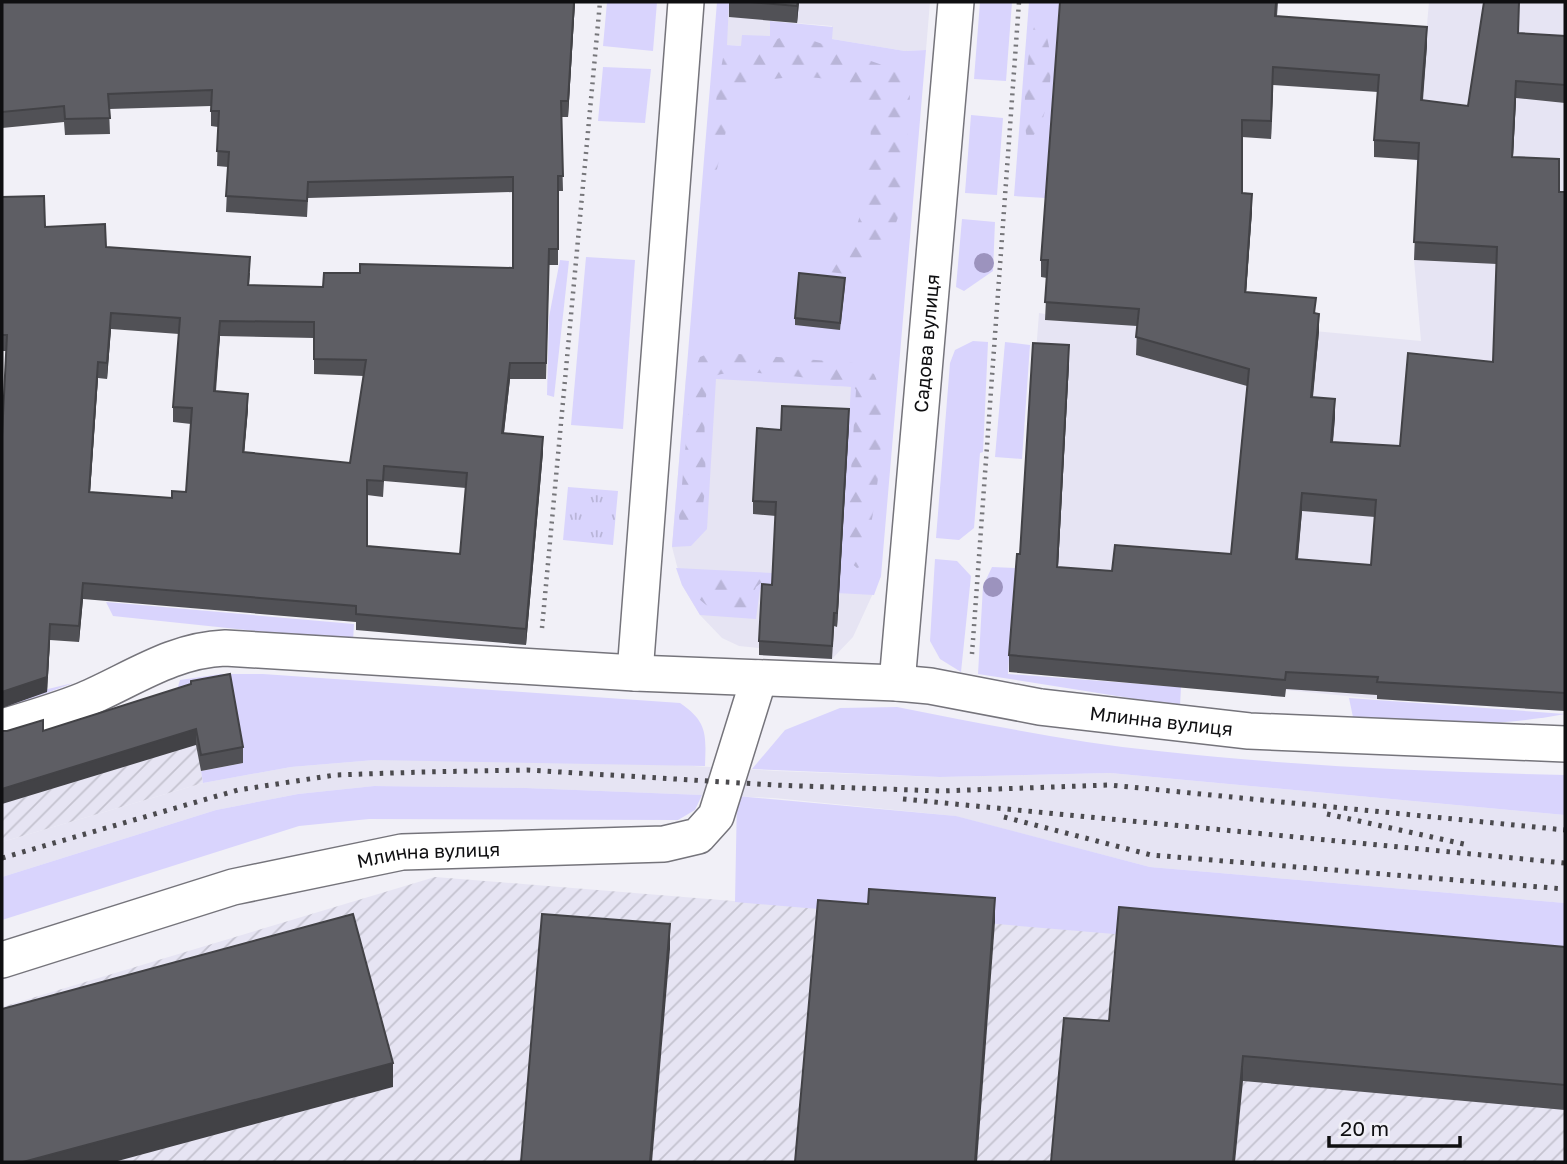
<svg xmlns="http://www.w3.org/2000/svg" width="1567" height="1164" font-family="'Golos Text',sans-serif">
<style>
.built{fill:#e6e4f3}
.industrial{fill:url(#industrial-furrows)}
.green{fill:#d9d4fd}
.forest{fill:url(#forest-firs)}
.park{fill:url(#park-tufts)}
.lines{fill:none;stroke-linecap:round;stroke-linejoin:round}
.street-casing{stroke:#75747b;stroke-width:38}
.path{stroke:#76767a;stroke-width:4.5;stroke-dasharray:2 5;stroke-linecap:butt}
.street{stroke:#fff;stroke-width:35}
.rail{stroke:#4b4a4e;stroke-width:5;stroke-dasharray:3.5 7;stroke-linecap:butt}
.tree{fill:#9c93be}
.wall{fill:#515156;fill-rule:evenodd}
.shaded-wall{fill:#424246}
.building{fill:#5e5e64;stroke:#424246;stroke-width:2;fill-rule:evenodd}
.labels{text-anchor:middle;stroke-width:7;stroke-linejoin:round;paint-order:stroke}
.street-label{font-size:19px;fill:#0f0f11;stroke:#f1f0f7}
</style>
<defs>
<pattern id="industrial-furrows" width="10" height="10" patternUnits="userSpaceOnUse" patternTransform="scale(1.75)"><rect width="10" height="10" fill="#e6e4f3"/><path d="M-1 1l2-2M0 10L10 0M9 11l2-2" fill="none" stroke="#c4c2cf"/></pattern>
<pattern id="forest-firs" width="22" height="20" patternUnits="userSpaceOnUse" patternTransform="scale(1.75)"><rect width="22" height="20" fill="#d9d4fd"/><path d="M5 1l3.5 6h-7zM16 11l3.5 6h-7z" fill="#b9b5d8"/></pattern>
<pattern id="park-tufts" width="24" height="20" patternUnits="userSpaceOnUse" patternTransform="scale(1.75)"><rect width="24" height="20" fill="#d9d4fd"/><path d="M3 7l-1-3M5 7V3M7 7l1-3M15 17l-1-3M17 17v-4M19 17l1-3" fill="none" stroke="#b9b5d8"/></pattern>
</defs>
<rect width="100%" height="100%" fill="#f1f0f7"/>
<g class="built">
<polygon points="717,2 930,2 926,50 905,51 832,39 832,26 771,21 770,36 741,46 727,45"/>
<polygon points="1429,2 1565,2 1565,711 1377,699 1286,690 1020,565 1039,313 1045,314 1045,320 1314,331 1421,341 1414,260 1419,165 1415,160"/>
<polygon points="686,376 851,387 881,576 853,637 832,659 759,655 759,648 739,646 722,638 700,615 682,585 672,547"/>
<polygon points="527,756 777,771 940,777 1110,773 1565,815 1565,903 1150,867 955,816 774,798 526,788 374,786 298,794 216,810 2,877 2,842 203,783 291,767 375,760"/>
</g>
<g class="industrial">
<polygon points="137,718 243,763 201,771 203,783 2,842 2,760"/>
<polygon points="435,877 1119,932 1565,972 1565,1162 2,1162 2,1007"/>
</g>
<g class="green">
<polygon points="607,2 657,2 653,51 603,46"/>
<polygon points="717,2 729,2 727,45 741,46 742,35 770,36 770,21 833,27 832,39 905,51 926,50 881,576 874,595 760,589 756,619 700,615 682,585 676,568 772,573 840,564 851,387 716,379 707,529 691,546 672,547"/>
<polygon points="980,2 1012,2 1006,81 974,79"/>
<polygon points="1029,2 1060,2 1046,198 1014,196"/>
<polygon points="603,67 651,69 645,123 598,121"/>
<polygon points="971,115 1003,118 997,195 965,193"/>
<polygon points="962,219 995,222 993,271 964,291 956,287"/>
<polygon points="586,257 635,260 623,429 571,425"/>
<polygon points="560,260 569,261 554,397 547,395 549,317"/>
<polygon points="973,341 988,342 983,452 980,453 974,528 959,540 936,538 950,363 955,350"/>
<polygon points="1005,342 1030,345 1022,459 995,457"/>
<polygon points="935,559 957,561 971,576 961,672 940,659 930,641"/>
<polygon points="992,567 1015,568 1008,674 1181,687 1180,706 978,674 983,586"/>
<polygon points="106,602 354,624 353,641 113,616"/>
<path d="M221,674H263L680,703C708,722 706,735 705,766L375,760L291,767L203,783L201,771L243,763L174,700L180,680Z"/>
<polygon points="73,683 2,710 2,700"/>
<path d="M1349,698L1565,714C1503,726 1418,728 1354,722Z"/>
<path d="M897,707C984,724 1070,742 1158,751C1294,766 1429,772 1565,775V815L1110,773L940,777L752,769L785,730L840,708Z"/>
<polygon points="374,786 526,788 702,795 695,810 678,820 369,819 299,826 2,920 2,877 216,810 298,794"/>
<polygon points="737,796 956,816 1150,867 1565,903 1565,972 735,902"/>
</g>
<g class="forest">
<path d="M1037,19C1059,38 1053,125 1028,140C1020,124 1028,35 1037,19Z"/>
<path d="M791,33L888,67L902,76L910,95L902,207L894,228L864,267L847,274L829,272L822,265C831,255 844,252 850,241C861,222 863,200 866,179C877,114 874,76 797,77C780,77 754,81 741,93C730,103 722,152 717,169L713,174L712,170L717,88L723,58L757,48Z"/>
<path d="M712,352L854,363L874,374C892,406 874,531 860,567L857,568L849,561L846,552L856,390L852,384C822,381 737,365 713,377C690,407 726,521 682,533L679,517L692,376L700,357Z"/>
<path d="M697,577L762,578H767L756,587L747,610C722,619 698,605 688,583Z"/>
</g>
<polygon class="park" points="568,487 618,491 613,545 563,540"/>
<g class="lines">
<defs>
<g id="street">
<polyline points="635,673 686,2"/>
<path id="s1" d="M897,683L956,2"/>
<path id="s2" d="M2,727C29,719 57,711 84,700C131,680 172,650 225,648L635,673L897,683L930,686L1040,707L1249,731L1565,744"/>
<path id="s3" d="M2,960L233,887L402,852L664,844L698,836L716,816L759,678"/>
</g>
</defs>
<use href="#street" class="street-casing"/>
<g class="path">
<polyline points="542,628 600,2"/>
<polyline points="972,654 1019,2"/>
</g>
<use href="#street" class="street"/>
<g class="rail">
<polyline points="903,799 1565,863"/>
<polyline points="1327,814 1468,845"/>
<polyline points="1004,817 1151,855 1565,889"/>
<polyline points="2,858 238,790 335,775 423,772 527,770 774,785 940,791 1110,785 1565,830"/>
</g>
</g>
<g class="tree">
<circle cx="984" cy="263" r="10"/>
<circle cx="993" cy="587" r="10"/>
</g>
<g class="wall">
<path d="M2,2H575L568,117H561L563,191H558V265H549L546,379H510L504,433L543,452L526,645L356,630V622L83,599L79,642L50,640L47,692L6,351H2V197L45,227L106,247L250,273L249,285L323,287L360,273L513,268V192L308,198L307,217L226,212L228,167L217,166L218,127L211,126V106L109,109L110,134L65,135L64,122L2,128ZM111,329L179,334L173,407V422L191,424L186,492L172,498L90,492L98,378L107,379ZM220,336L314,338V374L364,376L350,463L244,452L248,409L216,391ZM384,481L466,488L460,554L367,546V495L383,497Z"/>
<polygon points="729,2 799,2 797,23 729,17"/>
<path d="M1060,2H1278L1277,16L1427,45L1423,100L1468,106L1519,33L1565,36V103L1516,98L1513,157L1559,192H1565V711L1377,699V695L1286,689L1285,697L1009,672V655L1020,554L1069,363L1058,567L1112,571L1231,554L1247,386L1136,355L1137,326L1045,320L1047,278L1041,277V260ZM1273,85L1378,92L1374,140V157L1418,160L1414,260L1497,264L1493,362L1400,446L1333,442L1335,417L1313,397L1319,331L1316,313L1246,292L1252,211L1242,193V137L1271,139ZM1302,511L1375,517L1371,565L1298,559Z"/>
<polygon points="845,285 840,330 795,325 795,318"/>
<polygon points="849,423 837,627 834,626 832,659 759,655 759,641 772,585 776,516 753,514 753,501 781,430"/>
<polygon points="191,681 243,747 243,763 201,771 196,745 43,731 191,685"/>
<polygon points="1565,947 1565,1110 1243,1081 1109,1021"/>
</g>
<g class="shaded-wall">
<polygon points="574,2 575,2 568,117 568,101"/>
<polygon points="798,2 799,2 797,23 797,6"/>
<polygon points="1427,27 1427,45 1421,117 1421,100"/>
<polygon points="1273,67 1273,85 1271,139 1271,121"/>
<polygon points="1516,81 1516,98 1512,174 1512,157"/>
<polygon points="1252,194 1252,211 1245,309 1245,292"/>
<polygon points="111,313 111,329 107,379 107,363"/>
<polygon points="1319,314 1319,331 1311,414 1311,397"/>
<polygon points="220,321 220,336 214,406 214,391"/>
<polygon points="1069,345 1069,363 1057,585 1057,567"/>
<polygon points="98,362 98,378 89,508 89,492"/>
<polygon points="510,363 510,379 502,449 502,433"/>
<polygon points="248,394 248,409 243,468 243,452"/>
<polygon points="1335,399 1335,417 1331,459 1331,442"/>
<polygon points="849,409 849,423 837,627 837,613"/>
<polygon points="543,437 543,452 526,645 526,629"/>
<polygon points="1302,493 1302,511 1296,576 1296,559"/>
<polygon points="83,583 83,599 79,642 79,626"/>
<polygon points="50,624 50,640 47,692 2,708 2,692"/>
<polygon points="196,729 196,745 2,804 2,789"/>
<polygon points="995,898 995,922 977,1162 975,1162"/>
<polygon points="670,924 670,949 652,1162 650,1162"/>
<polygon points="1243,1056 1243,1081 1235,1162 1233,1162"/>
<polygon points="393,1063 393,1087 114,1162 23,1162"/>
</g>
<g class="building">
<path d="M2,2H574L568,101H561L563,176H558V249H549L546,363H510L502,433L543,437L526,629L356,614V606L83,583L79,626L50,624L47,677L2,692V436L7,335H2V197L44,196L45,227L105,224L106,247L250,257L248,285L323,287L324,273H360V264L513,268V177L308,182L307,201L226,196L229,152L217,151L219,111H211L212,90L108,94L110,118L65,119L64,106L2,112ZM111,313L180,318L173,407L192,408L186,492L172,491V498L89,492L98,362L107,363ZM220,321L314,322V359L366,360L350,463L243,452L248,394L214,391ZM384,466L467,473L460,554L367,546V480L383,481Z"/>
<polygon points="751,2 798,2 797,6"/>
<path d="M1060,2H1276L1275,16L1427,27L1421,100L1468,106L1484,2H1519L1518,33L1565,36V85L1516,81L1512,157L1559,159V192H1565V693L1377,682L1378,677L1286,672L1285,680L1009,655L1017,554H1020L1033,343L1069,345L1057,567L1112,571L1115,545L1231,554L1249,369L1136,337L1139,309L1045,302L1048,260H1041ZM1273,67L1379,75L1374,140L1419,143L1414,242L1497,247L1493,362L1408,353L1400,446L1331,442L1335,399L1311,397L1319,314L1314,313L1316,298L1245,292L1252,194L1242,193V120L1271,121ZM1302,493L1376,500L1371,565L1296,559Z"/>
<polygon points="799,273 845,278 840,323 795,318"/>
<polygon points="782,406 849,409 837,613 834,613 832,646 759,641 762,584 772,585 776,502 753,501 757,428 781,430"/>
<polygon points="230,674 243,747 201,755 196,729 2,789 2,731 7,731 43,720 43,731 191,684 191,681"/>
<polygon points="869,889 995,898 975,1162 795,1162 818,900 868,904"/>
<polygon points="1119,907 1565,947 1565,1085 1243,1056 1233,1162 1051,1162 1064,1018 1109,1021"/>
<polygon points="353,914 393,1063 23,1162 2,1162 2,1009"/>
<polygon points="542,914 670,924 650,1162 521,1162"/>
</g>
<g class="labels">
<g class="street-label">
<text dy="7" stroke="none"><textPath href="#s1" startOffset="341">Садова вулиця</textPath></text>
<text dy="7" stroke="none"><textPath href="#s2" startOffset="1178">Млинна вулиця</textPath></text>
<text dy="7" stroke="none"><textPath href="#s3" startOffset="441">Млинна вулиця</textPath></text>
</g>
</g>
<rect width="1567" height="1164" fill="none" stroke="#0f0f11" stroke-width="7"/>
<path d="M1329 1136v10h131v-10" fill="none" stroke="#0f0f11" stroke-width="3.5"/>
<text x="1340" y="1136" font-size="21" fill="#0f0f11" stroke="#f1f0f7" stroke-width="5" paint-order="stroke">20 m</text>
</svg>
